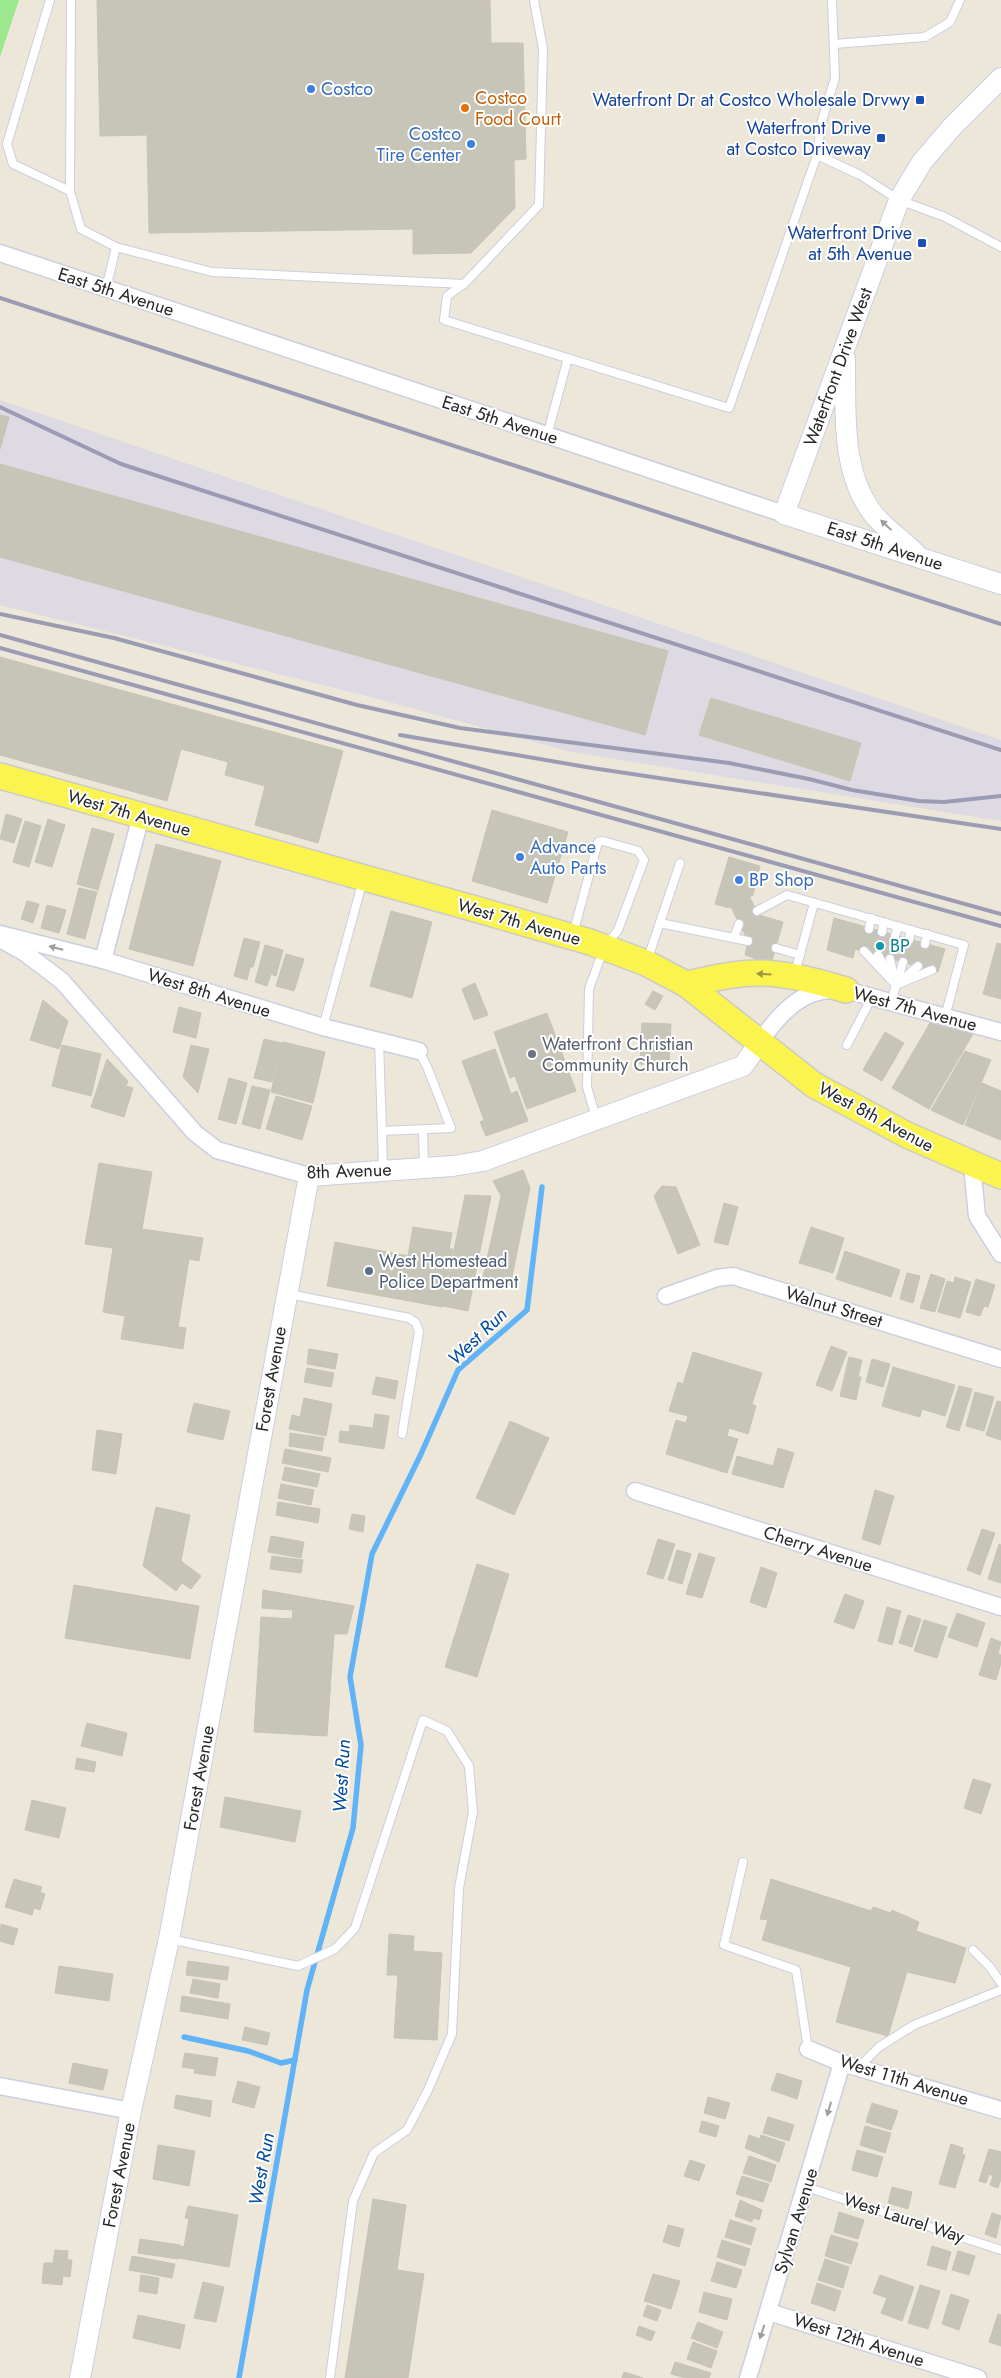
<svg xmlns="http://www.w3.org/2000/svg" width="1001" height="2378" font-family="Jost,sans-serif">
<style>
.industrial{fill:#dedae3}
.green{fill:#9ce88f}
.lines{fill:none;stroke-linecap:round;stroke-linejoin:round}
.stream{stroke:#61b3f8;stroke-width:5.5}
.building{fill:#c7c4b8;stroke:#c7c4b2}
.service-casing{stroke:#cdcde3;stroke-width:10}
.minor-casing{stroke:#cdcde3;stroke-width:19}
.tertiary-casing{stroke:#cdcde3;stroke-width:22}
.primary-casing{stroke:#cbcbcb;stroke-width:28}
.service{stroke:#fff;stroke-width:8}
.minor{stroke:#fff;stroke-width:16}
.tertiary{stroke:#fff;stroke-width:20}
.primary{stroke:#fbf44e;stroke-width:25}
.rail{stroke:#9c9bb4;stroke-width:4}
.oneway{fill:#9e9e9e}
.oneway2{fill:#9c983d}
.shop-dot{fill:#3f7fe0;stroke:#fff;stroke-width:2}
.transit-dot{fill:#1a4fb4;stroke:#fff;stroke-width:2}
.food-dot{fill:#e8710a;stroke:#fff;stroke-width:2}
.culture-dot{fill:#0f9aa8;stroke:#fff;stroke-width:2}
.worship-dot{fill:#6b7280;stroke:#fff;stroke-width:2}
.service-dot{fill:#5c6f8a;stroke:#fff;stroke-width:2}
.labels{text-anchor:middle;stroke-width:4;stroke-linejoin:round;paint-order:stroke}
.shop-label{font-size:18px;fill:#366cbe;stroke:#fff;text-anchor:start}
.food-label{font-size:18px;fill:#c56008;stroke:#fff;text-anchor:start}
.transit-label{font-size:18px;fill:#164399;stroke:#fff;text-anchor:end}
.street-label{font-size:18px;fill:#282828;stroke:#fff}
.culture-label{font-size:18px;fill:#0d838f;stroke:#fff;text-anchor:start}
.worship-label{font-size:18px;fill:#5b616d;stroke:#fff;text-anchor:start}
.service-label{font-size:18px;fill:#4e5e75;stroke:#fff;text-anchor:start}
.water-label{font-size:19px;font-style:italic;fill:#034ca1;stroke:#fff}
</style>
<rect width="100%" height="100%" fill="#ece7d8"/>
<polygon class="industrial" points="0,400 1001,740 1001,821 571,752 371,697 0,605"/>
<polygon class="green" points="0,0 19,0 0,57"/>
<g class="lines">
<g class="stream">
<polyline points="184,2037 248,2051 281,2063 295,2060"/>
<polyline points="239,2378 307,1990 353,1828 361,1745 350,1677 372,1554 421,1454 458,1370 527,1310 542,1187"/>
</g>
</g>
<g class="building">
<polygon points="97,0 490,0 491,43 523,43 526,159 514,160 515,208 471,253 413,254 413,229 149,233 147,135 100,136"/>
<polygon points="0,415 9,417 0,449"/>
<polygon points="0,464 668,651 645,735 0,557"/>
<polygon points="0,657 343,751 318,843 255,825 265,786 225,775 228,762 181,749 167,801 0,755"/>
<polygon points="711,698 861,743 850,781 699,735"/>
<polygon points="492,810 568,832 547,903 472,881"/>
<polygon points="6,814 22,819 14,843 0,839"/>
<polygon points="48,819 65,825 52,867 35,862"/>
<polygon points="25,821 41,826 29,867 13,862"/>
<polygon points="92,828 114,834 98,890 77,884"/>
<polygon points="156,844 221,861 193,966 129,949"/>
<polygon points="729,857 760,866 753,895 729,908 715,904"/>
<polygon points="79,888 97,892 85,939 67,934"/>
<polygon points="749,896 759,915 783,922 771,964 745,955 748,941 731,907"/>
<polygon points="27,901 39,904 33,923 21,919"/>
<polygon points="47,905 66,910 59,933 41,928"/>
<polygon points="391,911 432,922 412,998 370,986"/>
<polygon points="834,918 945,949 938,972 855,949 853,958 827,950"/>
<polygon points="244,938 260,942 253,967 250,967 247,980 234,976"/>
<polygon points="997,943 1001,944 1001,999 983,994"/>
<polygon points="265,945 283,950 276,976 271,974 267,986 255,982"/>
<polygon points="286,954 304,959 294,991 276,986"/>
<polygon points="475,983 488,1015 474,1020 462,989"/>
<polygon points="653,991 663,996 655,1010 645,1004"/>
<polygon points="43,1000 68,1021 59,1049 30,1040"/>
<polygon points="179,1007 201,1013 196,1038 173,1032"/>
<polygon points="547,1013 576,1091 527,1109 515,1076 510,1078 494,1032"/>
<polygon points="642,1023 671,1024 669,1065 640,1064"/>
<polygon points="930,1023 973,1034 929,1109 892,1088"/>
<polygon points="885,1032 904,1043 882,1081 863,1070"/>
<polygon points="264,1039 282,1043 272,1082 254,1078"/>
<polygon points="283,1042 325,1052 313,1103 271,1092"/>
<polygon points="62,1045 101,1054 91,1096 52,1086"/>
<polygon points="191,1045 209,1049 198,1093 183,1077"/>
<polygon points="495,1049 511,1094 517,1091 528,1121 486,1136 480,1122 484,1120 462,1061"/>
<polygon points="965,1051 991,1060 963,1125 931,1110"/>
<polygon points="107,1059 128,1081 126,1086 133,1088 124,1117 91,1107"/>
<polygon points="229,1078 247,1083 236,1124 218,1119"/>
<polygon points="982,1083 1001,1091 1001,1096 986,1134 965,1125"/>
<polygon points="252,1086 270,1090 260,1129 242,1124"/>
<polygon points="276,1096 312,1106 302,1140 266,1129"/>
<polygon points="1001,1097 1001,1140 986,1134"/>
<polygon points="99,1163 152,1172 142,1229 203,1238 199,1261 189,1259 178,1327 186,1328 183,1349 121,1339 125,1316 103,1312 113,1248 85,1244"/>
<polygon points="523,1170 530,1188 511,1282 483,1277 501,1196 493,1181"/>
<polygon points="662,1186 676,1187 700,1245 678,1254 654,1196"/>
<polygon points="465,1195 491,1196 468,1311 443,1306"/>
<polygon points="724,1203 738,1207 728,1245 714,1242"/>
<polygon points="413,1227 452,1233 449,1249 453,1249 442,1307 327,1286 335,1242 408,1256"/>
<polygon points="811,1227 844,1238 833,1273 799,1263"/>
<polygon points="845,1251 900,1270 891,1297 836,1279"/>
<polygon points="907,1273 920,1276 913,1303 900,1299"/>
<polygon points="931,1274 945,1279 935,1312 920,1308"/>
<polygon points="955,1277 971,1282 960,1318 938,1312 947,1281 954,1283"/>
<polygon points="976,1279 995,1285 988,1307 984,1306 980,1316 966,1312"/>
<polygon points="831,1346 847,1352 832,1391 816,1385"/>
<polygon points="309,1349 338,1354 335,1369 307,1364"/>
<polygon points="693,1352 762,1373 752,1404 756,1406 748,1434 729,1428 727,1436 738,1439 727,1473 666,1454 676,1420 686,1423 688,1416 669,1411 678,1382 683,1384"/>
<polygon points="849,1357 862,1360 858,1377 861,1377 856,1400 840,1396"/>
<polygon points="872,1359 890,1364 883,1387 866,1382"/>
<polygon points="893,1367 955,1385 945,1416 922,1409 920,1417 882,1406"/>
<polygon points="307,1368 334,1373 331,1387 304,1382"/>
<polygon points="376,1377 398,1381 395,1399 372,1394"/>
<polygon points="959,1386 972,1389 959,1431 946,1427"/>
<polygon points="975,1392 994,1397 984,1431 966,1426"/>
<polygon points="304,1398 332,1404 326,1436 289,1429 292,1415 300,1417"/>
<polygon points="997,1401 1001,1402 1001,1440 986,1435"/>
<polygon points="194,1403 230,1411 223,1440 187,1432"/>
<polygon points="375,1414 389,1416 384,1449 339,1442 340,1431 349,1432 350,1425 373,1428"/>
<polygon points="510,1421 549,1438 514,1515 476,1498"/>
<polygon points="97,1430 122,1434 116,1474 92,1470"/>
<polygon points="290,1433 324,1438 322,1451 289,1446"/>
<polygon points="778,1448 794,1453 783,1488 732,1474 737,1456 773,1466"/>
<polygon points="285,1449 331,1458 328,1472 282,1463"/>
<polygon points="285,1467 320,1474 317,1487 282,1480"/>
<polygon points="281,1484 314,1490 311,1505 278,1498"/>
<polygon points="875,1490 894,1496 880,1545 862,1539"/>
<polygon points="278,1502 320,1509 318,1523 276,1515"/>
<polygon points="156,1507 190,1515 181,1561 201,1576 191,1589 182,1583 176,1591 143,1566"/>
<polygon points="352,1514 365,1516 363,1532 349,1529"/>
<polygon points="982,1529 995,1533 980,1575 967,1570"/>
<polygon points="271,1536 304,1542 301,1558 268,1552"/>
<polygon points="658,1539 675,1544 663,1579 647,1574"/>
<polygon points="999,1544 1001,1545 1001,1583 988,1579"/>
<polygon points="677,1550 691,1554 682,1584 668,1580"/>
<polygon points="699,1553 715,1558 702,1598 686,1594"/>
<polygon points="272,1556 303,1560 301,1573 270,1569"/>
<polygon points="477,1564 509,1574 477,1677 445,1667"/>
<polygon points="761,1567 777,1573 766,1608 750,1602"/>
<polygon points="74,1585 199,1606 190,1659 65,1638"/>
<polygon points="263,1590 354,1606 347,1634 334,1634 327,1736 254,1732 261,1617 292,1619 293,1610 262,1608"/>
<polygon points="845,1594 864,1601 854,1629 834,1622"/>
<polygon points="887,1607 901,1611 892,1645 878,1641"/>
<polygon points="957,1613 985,1623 977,1647 948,1637"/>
<polygon points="908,1615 921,1619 912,1647 899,1643"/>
<polygon points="924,1620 947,1627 937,1658 914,1651"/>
<polygon points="991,1638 1001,1642 998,1654 1001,1655 1001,1663 996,1680 979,1675"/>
<polygon points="87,1723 127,1733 122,1756 81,1746"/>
<polygon points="77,1758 96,1762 94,1772 75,1769"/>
<polygon points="973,1779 991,1784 981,1814 964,1808"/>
<polygon points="225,1797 301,1811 295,1842 220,1827"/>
<polygon points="32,1800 66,1808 59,1838 25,1830"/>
<polygon points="14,1879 42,1887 40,1892 45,1894 40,1910 34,1908 32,1915 5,1907"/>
<polygon points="771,1879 871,1911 873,1907 891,1913 892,1910 919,1922 916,1931 966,1948 955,1983 907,1972 888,2036 836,2022 851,1967 762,1940 768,1920 760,1919"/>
<polygon points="1,1924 18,1929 13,1945 0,1941"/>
<polygon points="389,1934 414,1936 413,1951 442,1953 437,2040 394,2038 398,1975 387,1975"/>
<polygon points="188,1961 229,1967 227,1980 186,1975"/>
<polygon points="59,1966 113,1974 109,2001 55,1993"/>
<polygon points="193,1979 220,1984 218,1998 190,1993"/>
<polygon points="182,1996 230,2004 228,2019 180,2011"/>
<polygon points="245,2027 270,2033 267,2045 242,2040"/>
<polygon points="185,2053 218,2058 215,2076 194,2073 195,2069 182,2067"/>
<polygon points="73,2063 108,2070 103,2090 69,2083"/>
<polygon points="777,2073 802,2081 797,2099 771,2090"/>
<polygon points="238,2081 260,2087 254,2108 232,2102"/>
<polygon points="176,2095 212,2101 210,2117 174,2108"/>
<polygon points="708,2097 730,2103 725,2119 704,2113"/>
<polygon points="872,2103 898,2111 891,2130 866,2122"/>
<polygon points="768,2117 794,2125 789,2141 763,2133"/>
<polygon points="702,2121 719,2126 716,2137 699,2132"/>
<polygon points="865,2126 891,2133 885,2153 860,2145"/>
<polygon points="749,2135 760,2139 761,2135 785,2143 779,2162 745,2148"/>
<polygon points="951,2144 963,2148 962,2154 965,2155 955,2188 939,2184"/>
<polygon points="158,2145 195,2151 189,2186 153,2179"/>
<polygon points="989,2149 1001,2152 1001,2179 998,2188 990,2185 993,2176 989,2174 986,2183 979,2181"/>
<polygon points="857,2150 883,2157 877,2177 852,2170"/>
<polygon points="749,2156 776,2165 771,2182 743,2173"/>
<polygon points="690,2160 705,2165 699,2181 684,2176"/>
<polygon points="742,2176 769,2184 763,2202 736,2194"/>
<polygon points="892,2187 912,2192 908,2209 888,2203"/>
<polygon points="373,2199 406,2205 397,2270 424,2274 408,2378 345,2378"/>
<polygon points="740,2200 762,2210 759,2220 753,2218 752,2222 735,2216"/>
<polygon points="188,2206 238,2215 229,2267 179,2258 181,2246 184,2247 189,2219 185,2218"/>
<polygon points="839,2212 864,2220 858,2239 834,2232"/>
<polygon points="992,2213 1001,2216 996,2238 985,2234"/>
<polygon points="730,2220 756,2228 751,2245 725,2237"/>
<polygon points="668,2225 684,2229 679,2247 663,2242"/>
<polygon points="831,2235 858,2243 851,2264 825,2256"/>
<polygon points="140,2239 180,2245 178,2259 138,2253"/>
<polygon points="722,2240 750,2249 745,2266 717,2257"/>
<polygon points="932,2246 951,2252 946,2270 927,2265"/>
<polygon points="55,2250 68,2251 67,2260 72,2260 70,2277 63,2276 62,2285 42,2283 44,2263 53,2263"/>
<polygon points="958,2251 975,2256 969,2275 952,2270"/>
<polygon points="132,2256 175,2264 172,2278 129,2270"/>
<polygon points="825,2259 849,2267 843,2288 818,2280"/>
<polygon points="717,2262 742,2270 736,2288 711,2281"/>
<polygon points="653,2274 680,2281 671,2309 644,2301"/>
<polygon points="141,2275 159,2278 157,2294 139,2291"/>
<polygon points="880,2275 914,2287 902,2321 881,2313 887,2298 873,2293"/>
<polygon points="203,2282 224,2287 216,2322 194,2318"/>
<polygon points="817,2283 841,2291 835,2311 811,2303"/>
<polygon points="920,2285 940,2291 928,2329 908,2323"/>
<polygon points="704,2292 732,2299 727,2320 699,2312"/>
<polygon points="951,2294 969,2300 959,2330 942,2324"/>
<polygon points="647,2305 661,2310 657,2321 643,2316"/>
<polygon points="998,2314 1001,2315 1001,2346 989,2342"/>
<polygon points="138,2315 185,2325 180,2349 133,2338"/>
<polygon points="698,2322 723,2332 717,2348 691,2338"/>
<polygon points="639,2326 655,2332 651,2341 636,2335"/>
<polygon points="693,2342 717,2351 711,2368 687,2359"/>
<polygon points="675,2362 711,2373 709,2378 686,2378 671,2374"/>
<polygon points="624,2372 643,2378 622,2378"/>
</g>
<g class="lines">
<defs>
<g id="service">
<polyline points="50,0 7,144 13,164 70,191"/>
<polyline points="71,0 70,191 81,229 116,247"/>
<polyline points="534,0 543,49 539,205 464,284 447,296 444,320 729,408 817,155 860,175 899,200 945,217 1001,247"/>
<polyline points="834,44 925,37 950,22 960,0"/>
<polyline points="817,155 821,124 835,78 832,0"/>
<polyline points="106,289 116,247 212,272 464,284"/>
<polyline points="547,436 568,358"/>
<polyline points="757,911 787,895 964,945 945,1017"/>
<polyline points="660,923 748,941"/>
<polyline points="869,929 871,918"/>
<polyline points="882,932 884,922"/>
<polyline points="573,934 598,842 603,841 638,851 644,860 618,930 604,948 589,989 587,1087 596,1118"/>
<polyline points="895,936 898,926"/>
<polyline points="734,937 739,924"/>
<polyline points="909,940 911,930"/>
<polyline points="925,944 927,934"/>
<polyline points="776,948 800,955"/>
<polyline points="864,951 896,985"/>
<polyline points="878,955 888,973"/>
<polyline points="890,959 894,978"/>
<polyline points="647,961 680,863"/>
<polyline points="795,973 814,903"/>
<polyline points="901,981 918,966"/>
<polyline points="896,985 932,970"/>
<polyline points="891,1002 903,962"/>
<polyline points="323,1027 363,880"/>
<polyline points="379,1041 382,1131"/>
<polyline points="847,1045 872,997"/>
<polyline points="423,1130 424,1166"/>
<polyline points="383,1169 382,1131 451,1128 428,1069 419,1051"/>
<polyline points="289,1294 409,1318 416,1323 419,1332 402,1434"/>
<polyline points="743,1862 724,1945 796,1970 808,2049"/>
<polyline points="169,1939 298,1966 335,1949 355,1928 423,1720 447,1731 469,1766 473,1812 459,1888 452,2034 428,2090 407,2130 374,2153 353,2201 330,2378"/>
<polyline points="973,1950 990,1967 1001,1983"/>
<polyline points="859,2067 879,2047 914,2025 1001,1990"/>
<polyline points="806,2187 1001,2250"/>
</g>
<g id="minor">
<polyline points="0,253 784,514"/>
<polyline points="0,934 103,960 323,1027 419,1051"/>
<polyline points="4,941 25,953 62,981 195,1133 217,1150 309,1176"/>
<polyline points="103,960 141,816"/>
<path d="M760,1042C774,1021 795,995 822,991C830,990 838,990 846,990L1001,1032"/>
<polyline points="972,1165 977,1216 1001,1254"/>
<polyline points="666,1296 717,1278 733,1276 1001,1359"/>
<polyline points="635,1491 1001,1607"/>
<polyline points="808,2049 842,2063 1001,2110"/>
<polyline points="0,2086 131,2111"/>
<polyline points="769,2312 978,2378"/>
<polyline points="748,2378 842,2063"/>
</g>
<g id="tertiary">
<polyline points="1001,78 952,127 922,162 899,200 784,514 1001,584"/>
<path d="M845,359C846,411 840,472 874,515C886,529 903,541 916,554"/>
<polyline points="80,2378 131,2111 169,1939 309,1176 453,1166 483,1161 743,1066 760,1042"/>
</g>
<g id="primary">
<polyline points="0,776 472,908 590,942 646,963 686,984 814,1085 907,1135 1001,1176"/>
<path d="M686,984C711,979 737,972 763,973C791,974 819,982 846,990"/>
</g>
</defs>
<use href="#service" class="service-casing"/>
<use href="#minor" class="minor-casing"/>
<use href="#tertiary" class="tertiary-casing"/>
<use href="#primary" class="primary-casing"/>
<use href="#service" class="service"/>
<use href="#minor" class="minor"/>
<use href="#tertiary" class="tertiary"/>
<use href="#primary" class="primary"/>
<g class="rail">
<polyline points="0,298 1001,624"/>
<polyline points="0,407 121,464 1001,750"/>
<polyline points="0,614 114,638 357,705 460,728 729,763 809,779 852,790 919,801 944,802 1001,796"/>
<polyline points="0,635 1001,914"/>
<polyline points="0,648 1001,926"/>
<polyline points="400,735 592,768 1001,829"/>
</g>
</g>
<defs><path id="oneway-solid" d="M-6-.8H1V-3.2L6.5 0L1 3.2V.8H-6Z" transform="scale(1.25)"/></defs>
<g class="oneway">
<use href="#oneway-solid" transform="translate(886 525) rotate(-137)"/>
<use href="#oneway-solid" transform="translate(56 948) rotate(-166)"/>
<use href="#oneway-solid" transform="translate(829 2109) rotate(106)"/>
<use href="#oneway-solid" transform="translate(762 2332) rotate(108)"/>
</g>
<use class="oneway2" href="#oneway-solid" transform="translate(764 974) rotate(-177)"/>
<g class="shop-dot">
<circle cx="311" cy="89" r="5"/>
<circle cx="471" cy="144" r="5"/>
<circle cx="520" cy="857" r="5"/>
<circle cx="739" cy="880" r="5"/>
</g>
<g class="transit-dot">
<rect x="915" y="95" width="10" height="10" rx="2.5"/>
<rect x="876" y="133" width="10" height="10" rx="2.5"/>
<rect x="917" y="238" width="10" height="10" rx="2.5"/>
</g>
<circle class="food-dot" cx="465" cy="108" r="5"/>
<circle class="culture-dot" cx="880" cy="946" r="5"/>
<circle class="worship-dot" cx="532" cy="1054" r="5"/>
<circle class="service-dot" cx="369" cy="1271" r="5"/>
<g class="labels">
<g class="shop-label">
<text x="321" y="95">Costco</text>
<text x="461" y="140" text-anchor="end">Costco<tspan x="461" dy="21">Tire Center</tspan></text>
<text x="530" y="853">Advance<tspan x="530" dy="21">Auto Parts</tspan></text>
<text x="749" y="886">BP Shop</text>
</g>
<g class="food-label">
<text x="475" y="104">Costco<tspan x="475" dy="21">Food Court</tspan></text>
</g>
<g class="transit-label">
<text x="910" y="106">Waterfront Dr at Costco Wholesale Drvwy</text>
<text x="871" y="134">Waterfront Drive<tspan x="871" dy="21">at Costco Driveway</tspan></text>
<text x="912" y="239">Waterfront Drive<tspan x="912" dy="21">at 5th Avenue</tspan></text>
</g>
<g class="street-label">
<text transform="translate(116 292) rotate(18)" y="6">East 5th Avenue</text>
<text transform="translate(838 367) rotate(-70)" y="6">Waterfront Drive West</text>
<text transform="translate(500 420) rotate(18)" y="6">East 5th Avenue</text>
<text transform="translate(885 546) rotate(18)" y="6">East 5th Avenue</text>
<text transform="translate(129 813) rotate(16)" y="6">West 7th Avenue</text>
<text transform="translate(519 922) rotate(16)" y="6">West 7th Avenue</text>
<text transform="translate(209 993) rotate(17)" y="6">West 8th Avenue</text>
<text transform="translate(915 1009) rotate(15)" y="6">West 7th Avenue</text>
<text transform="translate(876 1117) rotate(28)" y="6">West 8th Avenue</text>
<text transform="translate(349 1171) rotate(-2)" y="6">8th Avenue</text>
<text transform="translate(834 1307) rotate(17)" y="6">Walnut Street</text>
<text transform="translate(271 1379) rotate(-80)" y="6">Forest Avenue</text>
<text transform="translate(818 1549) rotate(18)" y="6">Cherry Avenue</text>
<text transform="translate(199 1778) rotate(-80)" y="6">Forest Avenue</text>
<text transform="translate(904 2080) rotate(17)" y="6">West 11th Avenue</text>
<text transform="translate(119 2175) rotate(-79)" y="6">Forest Avenue</text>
<text transform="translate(904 2218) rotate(18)" y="6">West Laurel Way</text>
<text transform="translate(796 2221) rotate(-73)" y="6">Sylvan Avenue</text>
<text transform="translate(859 2340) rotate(18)" y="6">West 12th Avenue</text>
</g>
<g class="culture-label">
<text x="890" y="952">BP</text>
</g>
<g class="worship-label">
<text x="542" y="1050">Waterfront Christian<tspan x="542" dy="21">Community Church</tspan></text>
</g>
<g class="service-label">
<text x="379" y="1267">West Homestead<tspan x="379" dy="21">Police Department</tspan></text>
</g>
<g class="water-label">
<text transform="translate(477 1336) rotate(-44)" y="7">West Run</text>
<text transform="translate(341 1776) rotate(-87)" y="7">West Run</text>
<text transform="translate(261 2169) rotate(-80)" y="7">West Run</text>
</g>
</g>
</svg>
